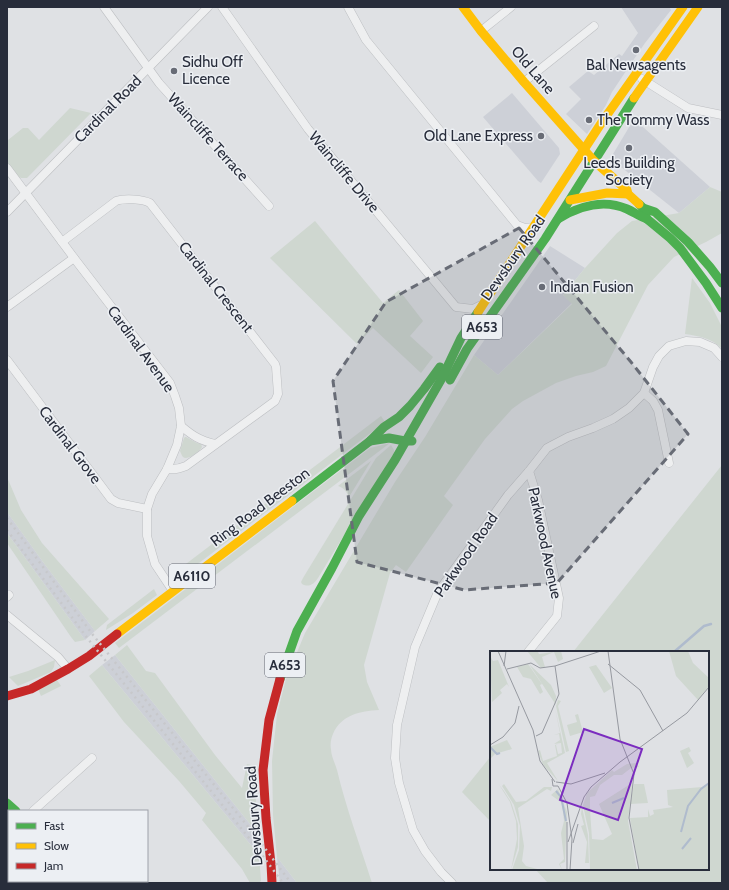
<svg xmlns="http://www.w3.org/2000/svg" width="729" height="890" font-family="Cabin,sans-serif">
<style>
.built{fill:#cdd0d7}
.green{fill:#cfd7d0}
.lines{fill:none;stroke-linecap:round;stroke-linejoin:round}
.stream{stroke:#afbbcd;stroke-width:2.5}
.street-casing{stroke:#bdbfc2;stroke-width:9}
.street{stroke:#eeeff0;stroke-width:8}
.fast{stroke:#4caf50;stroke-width:9}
.slow{stroke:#ffc107;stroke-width:9}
.jam{stroke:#c62828;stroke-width:9}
.rail{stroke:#c7c8cb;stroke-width:2.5;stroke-dasharray:2 4;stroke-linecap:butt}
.marked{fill:#686c76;fill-opacity:0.2;stroke:#686c76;stroke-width:3;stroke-dasharray:8 5;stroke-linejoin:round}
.poi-dot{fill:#686c76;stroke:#eceff3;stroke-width:1.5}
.labels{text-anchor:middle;stroke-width:3;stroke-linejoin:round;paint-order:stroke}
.shield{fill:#eceff3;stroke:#636772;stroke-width:1}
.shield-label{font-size:14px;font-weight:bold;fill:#282d3b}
.poi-label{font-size:15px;fill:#282d3b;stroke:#eceff3;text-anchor:start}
.street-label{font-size:15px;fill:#282d3b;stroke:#eceff3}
.inset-river{fill:none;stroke:#afbbcd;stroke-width:2}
.inset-road{fill:none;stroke:#9699a0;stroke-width:1}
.view{fill:#7b2cbf;fill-opacity:0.15;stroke:#7b2cbf;stroke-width:2}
.inset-edge{fill:none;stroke:#282d3b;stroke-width:2}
</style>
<rect width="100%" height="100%" fill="#dfe1e4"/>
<g class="built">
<polygon points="621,7 669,7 671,10 645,43 632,62 612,92 606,105 587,134 566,114 581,99 569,87 588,71 594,75 619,54 622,56 638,33"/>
<polygon points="512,93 559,148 560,154 541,183 538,181 483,117"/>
<polygon points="634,119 710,187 679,213 616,163 613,154"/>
<polygon points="550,246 585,268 563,295 572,303 498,375 474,355"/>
<polygon points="7,512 43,562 95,631 85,640 7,533"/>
<polygon points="115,655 258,834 259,855 102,665"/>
<polygon points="277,857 297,883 280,883"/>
</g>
<g class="green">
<polygon points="70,108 91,113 27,178 21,178 18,176 7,162 7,139 8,140 23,128 28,128 39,140"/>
<path d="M710,187L722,192V233L706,242L674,257L648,285L606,366L593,372L576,376L556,383L523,401L512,409L485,439L444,496L453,505L406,572L396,565L390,573L364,665L367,682L379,710C360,711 341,715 333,734C331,738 330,745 331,749C331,756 335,763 337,770C346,808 360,845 372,883H297L277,857L273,815L272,761L277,714L286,679L305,633L377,512L395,482L425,437L474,355L498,375L572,304L563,295L585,268L617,233L632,221L679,213Z"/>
<polygon points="315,221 383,303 399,290 423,321 410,336 433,357 421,373 373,328 357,344 270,258"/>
<path d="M692,278L710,303L722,327V349C712,338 699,336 685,334Z"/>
<polygon points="381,416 385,422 178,579 174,573"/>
<path d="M185,437H186L197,443L201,444L202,447C200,451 188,461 183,457C182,456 181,453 180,451L184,438Z"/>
<polygon points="390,443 119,648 115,643 370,448"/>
<path d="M391,445L394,450V453L318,578C314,584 309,588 302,584L301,582L303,578L376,458Z"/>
<path d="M371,461L349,497C346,491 344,488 338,486Z"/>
<polygon points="722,465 722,883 548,883 535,869 708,869 708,652 573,652"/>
<polygon points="7,477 21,510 42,543 109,619 95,631 43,562 7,512"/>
<polygon points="7,533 85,640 75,642 71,637 11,549 7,543"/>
<polygon points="154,589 157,595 133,613 106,630 107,625"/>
<polygon points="127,645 146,671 155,673 215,755 242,788 247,764 255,766 256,805 258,834 115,655"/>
<polygon points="55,660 54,667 51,672 18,686 9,677 28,671"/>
<polygon points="102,665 259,855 261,881 259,883 250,883 242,869 202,820 206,813 179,781 124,722 89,676"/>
<polygon points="57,680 61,686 41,696 38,689"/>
<polygon points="491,756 491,822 462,792"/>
<polygon points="7,835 9,837 9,881 51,881 52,883 7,883"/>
</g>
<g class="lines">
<g class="stream">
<polyline points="674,652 704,626 711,624"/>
<polyline points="7,858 9,860"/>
<polyline points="24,881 25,883"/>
</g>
<defs>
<g id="street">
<polyline points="104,7 159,83 269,206"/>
<polyline points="222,7 308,129 456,307 473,309 481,305"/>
<polyline points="348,7 366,40 517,225 525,228 534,227"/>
<polyline points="481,31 511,7"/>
<polyline points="642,79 688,108 722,115"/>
<polyline points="524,82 594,26"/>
<polyline points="7,168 74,258 170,383 175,396 179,408 181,426 177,445 167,469 152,494 147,509 147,536 155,564 173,591"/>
<polyline points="7,212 208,7"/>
<path d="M62,242L116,201C124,198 143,199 150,203L275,364L276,367L278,394L275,401L186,466C179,469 174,470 167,469"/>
<polyline points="7,307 74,258"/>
<polyline points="7,360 111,499 118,503 147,509"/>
<polyline points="644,393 653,401 658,410 669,463"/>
<path d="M181,426C193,436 199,440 215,444"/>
<polyline points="7,597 9,595"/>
<polyline points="7,615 58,657 68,669"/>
<polyline points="528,652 557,616 559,598 538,500 529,471"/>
<polyline points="33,811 92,758"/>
<polyline points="452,883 441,872 425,851 413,830 399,783 395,758 397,725 415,647 438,592 508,495 529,471 547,448 568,437 593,428 613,419 629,408 644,393 653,367 659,356 669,346 686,341 700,342 714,348 722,357"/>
</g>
</defs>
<use href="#street" class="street-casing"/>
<use href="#street" class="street"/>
<g class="fast">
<polyline points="639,204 643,208 655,212 688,242 710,267 722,283"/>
<polyline points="643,208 647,219 670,238 680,248 706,283 722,308"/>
<path d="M558,219C579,206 604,199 627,209C634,212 640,217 647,219"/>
<polyline points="450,380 467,349 545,239 634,98"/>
<polyline points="370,441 389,438 405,441 412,441"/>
<polyline points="292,501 370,441 384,427 399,417 410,406 424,389 440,367"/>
<polyline points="280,679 297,631 332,568 359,516 395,460 442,378 461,338 478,312"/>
<polyline points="7,803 16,811"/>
<polyline points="57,881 58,883"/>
<polyline points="76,881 78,883"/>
</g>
<g class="slow">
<polyline points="463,7 481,31 524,82 594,161 627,190 628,194 639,204"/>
<polyline points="634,98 698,7"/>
<polyline points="570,200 607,193 628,194"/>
<polyline points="478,312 602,122 683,7"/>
<polyline points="117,634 292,501"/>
</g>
<g class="jam">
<polyline points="7,696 31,689 68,669 89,656 117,634"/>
<polyline points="7,824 9,826"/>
<polyline points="272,883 271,864 266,818 263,770 269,720 280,679"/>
</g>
<g class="rail">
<polyline points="7,518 93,635 258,839 291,883"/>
<polyline points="7,530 88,639 253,843 283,883"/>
</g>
</g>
<path class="marked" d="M519,228L631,362L688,434L557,583L464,590L357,562L333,381L386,302Z"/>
<g class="poi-dot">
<circle cx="636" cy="50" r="4"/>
<circle cx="174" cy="71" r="4"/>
<circle cx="589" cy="120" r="4"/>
<circle cx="541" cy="136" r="4"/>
<circle cx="629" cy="148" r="4"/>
<circle cx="542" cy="287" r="4"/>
</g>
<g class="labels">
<g class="shield">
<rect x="462" y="315" width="40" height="24" rx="3"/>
<rect x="169" y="564" width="46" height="24" rx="3"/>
<rect x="265" y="653" width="40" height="24" rx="3"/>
</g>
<g class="shield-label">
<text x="482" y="332">A653</text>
<text x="192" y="581">A6110</text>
<text x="285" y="670">A653</text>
</g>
<g class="poi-label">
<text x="182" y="67">Sidhu Off<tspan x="182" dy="17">Licence</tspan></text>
<text x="636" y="70" text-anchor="middle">Bal Newsagents</text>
<text x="597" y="125">The Tommy Wass</text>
<text x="533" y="141" text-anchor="end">Old Lane Express</text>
<text x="629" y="168" text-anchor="middle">Leeds Building<tspan x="629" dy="17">Society</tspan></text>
<text x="550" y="292">Indian Fusion</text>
</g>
<g class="street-label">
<text transform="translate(533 70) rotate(49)" y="5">Old Lane</text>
<text transform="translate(108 109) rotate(-45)" y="5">Cardinal Road</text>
<text transform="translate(208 137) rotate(48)" y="5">Waincliffe Terrace</text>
<text transform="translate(344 172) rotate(50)" y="5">Waincliffe Drive</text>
<text transform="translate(513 258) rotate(-55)" y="5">Dewsbury Road</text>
<text transform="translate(216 287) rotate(52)" y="5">Cardinal Crescent</text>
<text transform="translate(141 349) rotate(54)" y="5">Cardinal Avenue</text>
<text transform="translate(70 445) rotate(53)" y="5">Cardinal Grove</text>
<text transform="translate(260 507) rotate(-37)" y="5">Ring Road Beeston</text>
<text transform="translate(545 543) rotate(78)" y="5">Parkwood Avenue</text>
<text transform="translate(466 555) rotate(-55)" y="5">Parkwood Road</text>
<text transform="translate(254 816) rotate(-94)" y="5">Dewsbury Road</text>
</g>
</g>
<g transform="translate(490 651)">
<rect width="219" height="219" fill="#dfe1e4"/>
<path d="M37,0L48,1L49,3L71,0L73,8L68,11L64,1L52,6L55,16L51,17ZM179,0H198L203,12L219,27V35L208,49L186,25ZM0,5L3,10L8,9L19,36L17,33L10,39L12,42L2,51ZM38,13L52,33L50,34L53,41L50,43L41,28L33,26L27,16ZM39,13L61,34L66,45V54ZM106,14L122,37L114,42L99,16ZM68,49L71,50L68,55L79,100L76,101L66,55ZM65,57L75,102L57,112L68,130L53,114L48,100L50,99L53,110L67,105L65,94L68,93L66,94L68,103L72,102L71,92L64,93L70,89L69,83L64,84L70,82ZM88,63L93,81L80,85L77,74L87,71L85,64ZM17,89L22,98L5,103L0,108V96ZM199,96L201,100L198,102L204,112L197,117L190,100ZM146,112L149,116L141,117L132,124H124L110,134L105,145L100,146V159L102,188L113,189L122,183L109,153L142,132L138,170L147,219H100L99,182L93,154L97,142L122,119L124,121L137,113ZM8,132L10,135L14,140L21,151L25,163L28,173V196L21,219L27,188L26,170L20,151ZM219,132V219H149L140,167L158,166V158L160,165L164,163L163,159L183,156L178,154L177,139L212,136ZM14,133L26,151L36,150L54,136H62L61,140L57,138L28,157L34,195L32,210L36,215L51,219H22L29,199L30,175L24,154L12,135ZM144,133H154L158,152L140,153ZM68,138L77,161L75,211L70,213L72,219L69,213L74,208L71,182L74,170L72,152L61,144ZM92,156L98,184L99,212H95L97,191L91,175L94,174L91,163Z" fill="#cfd7d0"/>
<path class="inset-river" d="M0,96L7,103L10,102M66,140L71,146L76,170M122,152L134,147M191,181L198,155L211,138L219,132M192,198L201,187"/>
<path class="inset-road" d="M8,0L43,79L50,110L65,131M118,0L130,88L144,123L139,167L149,219M118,13L150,39L173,80M14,15L16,0M17,18L41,12L50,17L65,15M46,85L52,82L69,43L65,15L111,0M0,94L13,86L25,72L29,55M62,128L63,135H68M66,131L81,133L115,122M68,135L77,152L82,188L80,219M77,171V219M78,191L94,146L101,136L130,111L197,62L219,36M83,192L88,173"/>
<path class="view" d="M94,78L152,98L128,169L70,149Z"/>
<rect width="219" height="219" class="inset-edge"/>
</g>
<rect width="729" height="890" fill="none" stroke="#282d3b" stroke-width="16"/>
<rect x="8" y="810" width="140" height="72" fill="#eceff3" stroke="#9ea1a9"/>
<rect x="16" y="823" width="20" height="6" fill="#4caf50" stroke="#9ea1a9"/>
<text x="44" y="830" font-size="12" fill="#282d3b">Fast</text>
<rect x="16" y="843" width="20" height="6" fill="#ffc107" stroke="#9ea1a9"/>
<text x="44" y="850" font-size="12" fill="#282d3b">Slow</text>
<rect x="16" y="863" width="20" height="6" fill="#c62828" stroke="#9ea1a9"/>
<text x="44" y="870" font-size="12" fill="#282d3b">Jam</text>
</svg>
